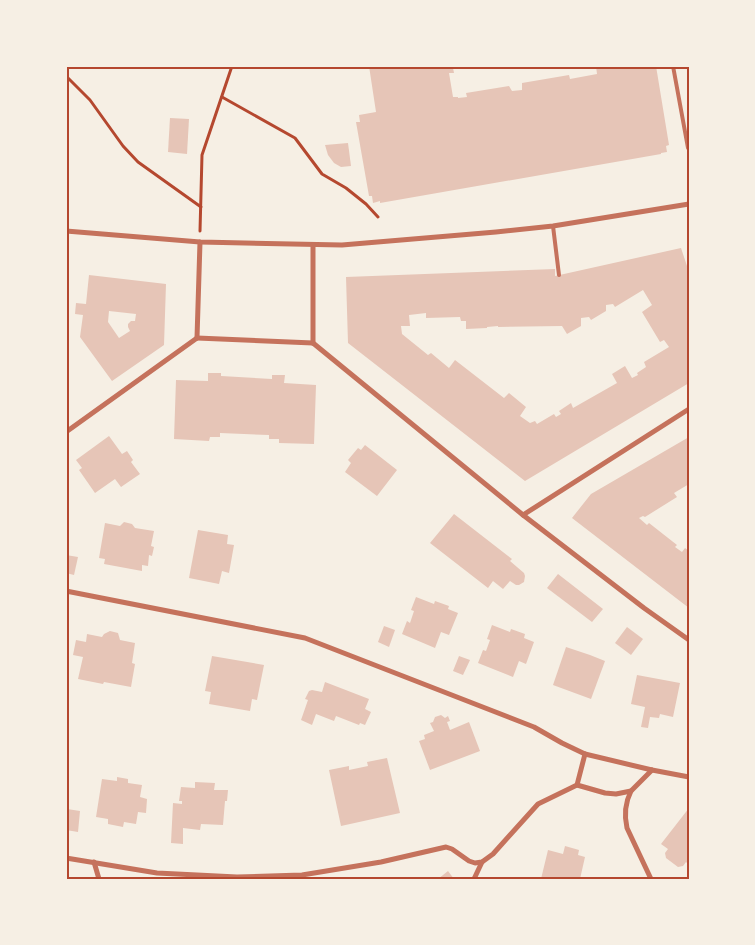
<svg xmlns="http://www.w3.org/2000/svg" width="755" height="945" font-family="Montserrat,sans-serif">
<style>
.building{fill:#e6c5b7;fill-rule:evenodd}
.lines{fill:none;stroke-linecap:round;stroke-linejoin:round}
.path{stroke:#b5482f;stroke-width:3}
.service{stroke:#c5725c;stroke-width:4}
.minor{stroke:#c5725c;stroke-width:5}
.neatline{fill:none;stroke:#b5482f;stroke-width:2}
</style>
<rect width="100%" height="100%" fill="#f6efe4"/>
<g class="building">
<polygon points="369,66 448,66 448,69 453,68 454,73 449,73 453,97 458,97 458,98 467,97 466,93 509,86 512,91 522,90 522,83 569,75 570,79 597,74 596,66 656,66 669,145 666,146 667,152 661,153 661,154 380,203 380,201 373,203 372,196 369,196 356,122 360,122 359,115 376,112"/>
<polygon points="170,118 189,119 187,154 168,152"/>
<polygon points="348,143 351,166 341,167 334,163 328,155 325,145"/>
<path d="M681,248L689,272V383L525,481L348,343L346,277L555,269V276ZM643,290L652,305L642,312L660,342L664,340L669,347L644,362L646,367L637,373L638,375L632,378L625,366L612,374L617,383L573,408L571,403L559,411L561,414L556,417L554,414L537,424L535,421L530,423L520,416L526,407L509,393L504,398L455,360L449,368L431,353L428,355L402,334L401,326H410L409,315L426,313V318L460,317L461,321H466V329L487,328V327L498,326V327L562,326L567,334L581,326V318L589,317L591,320L606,311V305L613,304L615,307Z"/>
<path d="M89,275L166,284L164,345L112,381L80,337L83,315L75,314L76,303L86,304ZM109,311L136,314L135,321H131L128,324V327L130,331L119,338L108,322Z"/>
<polygon points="208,373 221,373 221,376 272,379 272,375 285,375 284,383 316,385 314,444 279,443 279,439 269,439 269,435 220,433 220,437 210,437 209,441 174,439 176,380 208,381"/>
<polygon points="109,436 122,454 127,451 133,460 131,462 140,474 121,487 115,479 95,493 79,470 82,468 76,460"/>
<polygon points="689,437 689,484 674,493 677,497 645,517 643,516 639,518 647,525 649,523 677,545 675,547 682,552 685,548 689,551 689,608 572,518 591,494"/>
<polygon points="365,445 397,470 377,496 345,472 351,463 348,460 358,448 361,450"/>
<polygon points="454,514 512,559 510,561 524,573 525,576 524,582 519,585 516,585 510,581 503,589 493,581 488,588 430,543"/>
<polygon points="124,522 132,524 135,528 154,531 151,546 154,547 152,556 149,555 148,566 142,565 142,571 104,564 105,559 99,558 105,523 120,526"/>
<polygon points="198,530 228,535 227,544 234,545 229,573 222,571 219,584 189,578"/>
<polygon points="66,555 78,557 74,575 66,573"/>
<polygon points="558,574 603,609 592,622 547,588"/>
<polygon points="416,597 434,604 435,601 449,606 448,609 458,613 449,635 441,632 435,648 402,634 407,621 410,623 414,611 411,610"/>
<polygon points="492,625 510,632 511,629 525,634 524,638 534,642 526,664 519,661 513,677 478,663 483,650 486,651 490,640 487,639"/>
<polygon points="384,626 395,630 389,647 378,642"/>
<polygon points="627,627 643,639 631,655 615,643"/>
<polygon points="110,631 118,633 120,640 135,643 132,663 135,664 131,687 104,682 103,684 78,679 83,657 73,655 76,640 86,642 87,634 102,637 104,634"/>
<polygon points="566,647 590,655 605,661 591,699 553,685"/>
<polygon points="212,656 264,665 257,700 252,699 250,711 209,704 211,692 205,691"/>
<polygon points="459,656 470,660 463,675 453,671"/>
<polygon points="637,675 680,683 673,717 660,714 659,718 650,717 648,728 641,727 645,707 631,704"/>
<polygon points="325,682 369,699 365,709 371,712 365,725 360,723 359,725 336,716 334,721 316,714 312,725 301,720 308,700 305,699 309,691 312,690 322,692"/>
<polygon points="441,715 445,718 448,716 450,721 447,722 450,730 469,722 480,751 430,770 419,741 425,739 424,735 434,731 430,723 433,722 435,717"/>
<polygon points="387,758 400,813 341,826 329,770 349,766 349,770 368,766 367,762"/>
<polygon points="117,777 128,779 128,783 142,785 140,797 147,799 146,813 138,812 136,824 124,822 123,827 108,824 108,819 96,817 102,779 117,781"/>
<polygon points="195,782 215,783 214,790 228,790 227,801 225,801 223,825 201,824 200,830 183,828 183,844 171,843 173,803 182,804 182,801 179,801 181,787 195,788"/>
<polygon points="689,808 689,865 686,862 683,866 678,867 666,858 665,853 668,849 661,844"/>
<polygon points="67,809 80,811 78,832 66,830"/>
<polygon points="565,846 579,850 578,855 585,857 580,879 541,879 548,850 563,854"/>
<polygon points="448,871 454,879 438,879"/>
</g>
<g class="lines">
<g class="path">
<polyline points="66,76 90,100 123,146 138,162 201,207"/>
<polyline points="222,97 295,138 322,174 346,188 366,204 378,217"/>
<polyline points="200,231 202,155 232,66"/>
</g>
<g class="service">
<polyline points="673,66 688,148"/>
<polyline points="553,226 559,275"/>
</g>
<g class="minor">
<polyline points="66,231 200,242 342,245 496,232 553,226 689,204"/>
<polyline points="197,338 313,343"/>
<polyline points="197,338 200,242"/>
<polyline points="313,343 523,515 644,608 689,640"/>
<polyline points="313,343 313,245"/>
<polyline points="66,432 197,338"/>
<polyline points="523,515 689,409"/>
<polyline points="66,591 305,638 534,727 562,743 585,754 652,770 689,777"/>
<polyline points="577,785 605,793 616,794 631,791 652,770"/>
<path d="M631,791C625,803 624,815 627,828L651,879"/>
<polyline points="66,858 157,873 237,877 302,875 381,862 446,847 452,849 469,861 475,863 482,862 493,854 538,804 577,785 585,754"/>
<polyline points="94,862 99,879"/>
<polyline points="474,879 482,862"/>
</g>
</g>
<rect width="755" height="945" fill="none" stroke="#f6efe4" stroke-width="135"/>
<rect x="68" y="68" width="620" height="810" class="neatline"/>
</svg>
